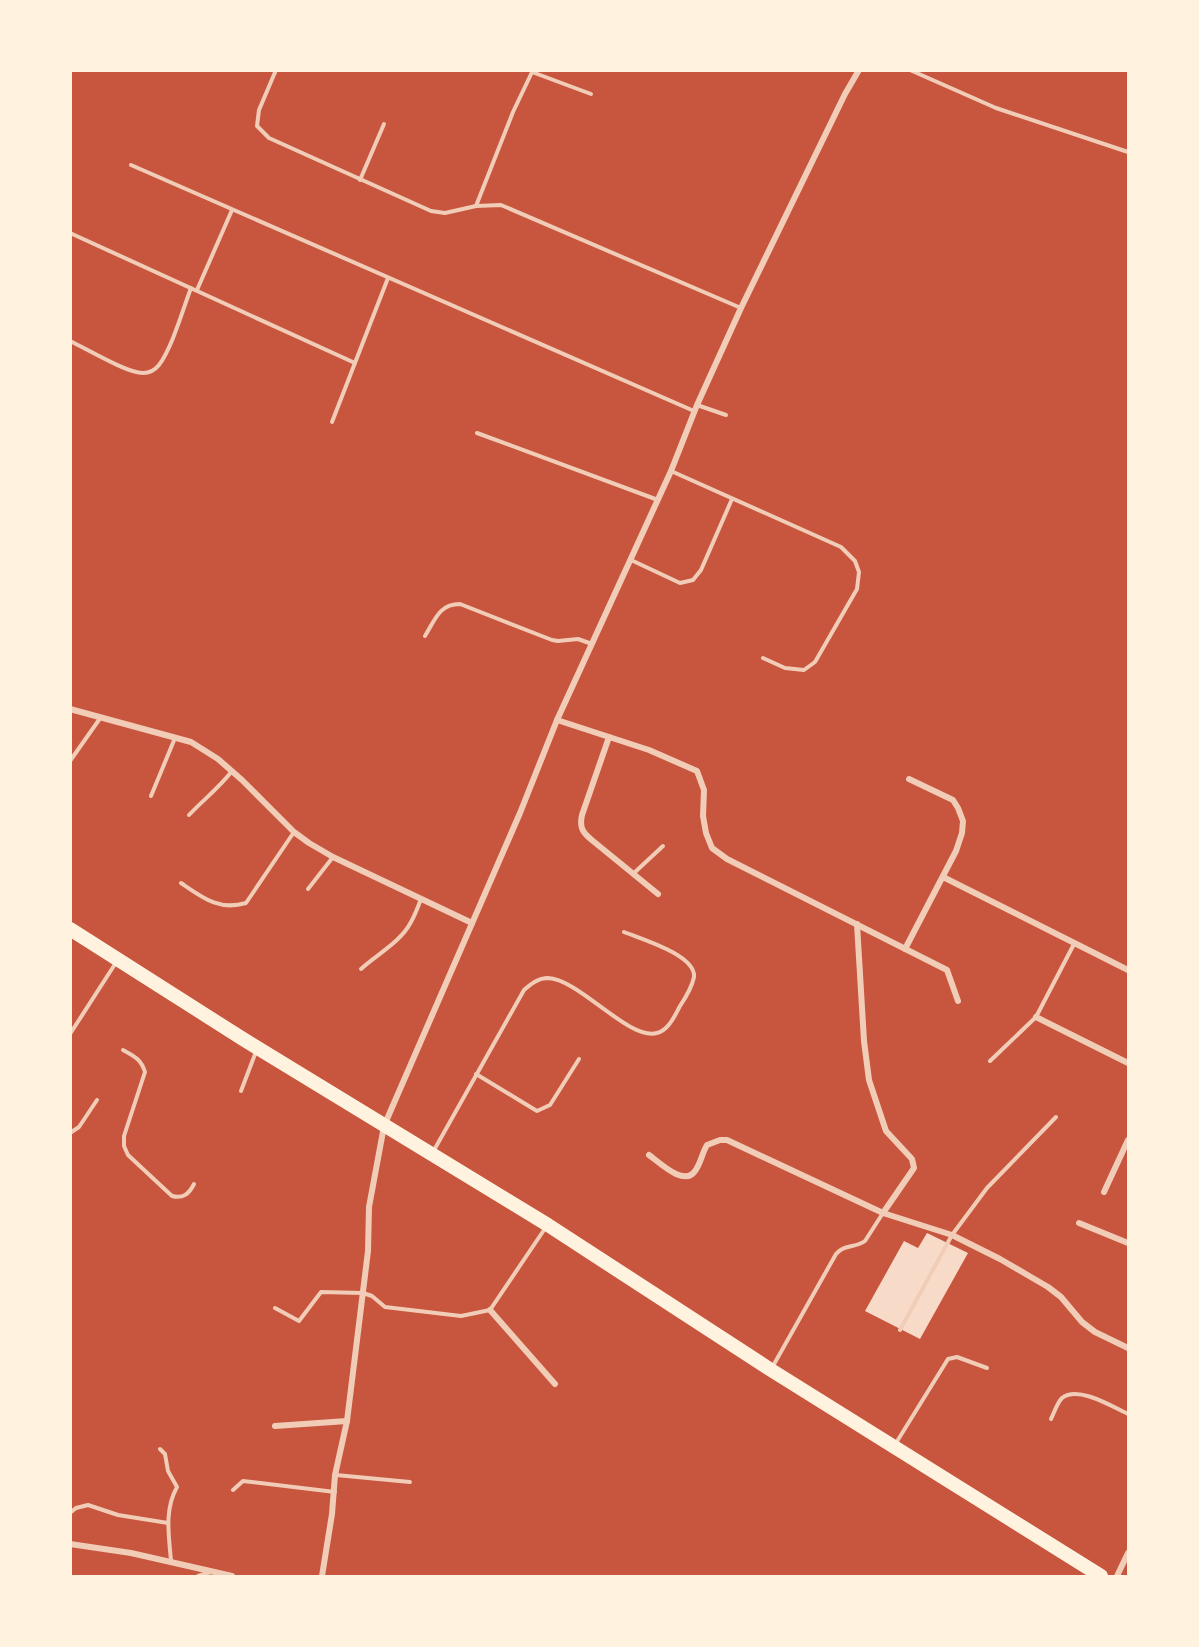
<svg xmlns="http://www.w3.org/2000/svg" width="1199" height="1647" font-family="'Source Sans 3',sans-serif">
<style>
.building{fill:#f7dbc8}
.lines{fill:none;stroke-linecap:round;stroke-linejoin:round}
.service{stroke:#f1ccb7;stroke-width:4}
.minor{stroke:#f1ccb7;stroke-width:6}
.trunk{stroke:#fff3e0;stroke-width:14}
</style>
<rect width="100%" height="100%" fill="#c8553d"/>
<polygon class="building" points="927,1233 968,1253 920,1339 865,1311 904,1241 918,1248"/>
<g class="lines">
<g class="service">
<polyline points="276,70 259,110 257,126 269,138 431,211 445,213 476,206 501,205 741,308"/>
<polyline points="910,70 996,108 1128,152"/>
<polyline points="532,72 591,94"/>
<polyline points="131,165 694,411"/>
<polyline points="360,180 384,124"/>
<polyline points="476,206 513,112 533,70"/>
<polyline points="70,233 355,363"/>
<polyline points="197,290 232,210"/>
<path d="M70,341C87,349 127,373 143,373C149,373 155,370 159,365C172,348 183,309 191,288"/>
<polyline points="697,405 726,415"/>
<polyline points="332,422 388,278"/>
<polyline points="477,433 658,500"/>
<polyline points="671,471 841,547 855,561 859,572 857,589 815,662 804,670 785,668 763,658"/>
<polyline points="631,560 680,583 693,580 701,570 732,499"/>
<path d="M425,636C435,620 439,604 460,604L552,640L558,641L578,639L592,644"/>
<polyline points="70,761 101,717"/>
<polyline points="151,796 175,738"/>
<path d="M189,815C203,800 219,788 232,771"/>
<polyline points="634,873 663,846"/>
<path d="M181,883C203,898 219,911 246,903L294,832"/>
<polyline points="308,889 333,857"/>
<path d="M361,969C377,954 400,943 411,922C415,915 418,907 421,899"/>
<polyline points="70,1034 117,961"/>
<path d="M123,1050C134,1056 141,1059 145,1072L124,1136V1146L128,1155L172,1196C183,1199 189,1194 194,1184"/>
<polyline points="990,1061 1036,1017 1074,944"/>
<polyline points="476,1074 537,1111 550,1105 579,1059"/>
<polyline points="241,1091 257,1049"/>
<polyline points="70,1133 79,1127 97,1100"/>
<path d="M433,1152L524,990C531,984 538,978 548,978C579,979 629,1041 657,1033C669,1030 675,1015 680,1006C686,997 692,987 694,977C696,955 641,939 624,932"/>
<polyline points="275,1308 299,1321 321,1292 363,1293 372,1296 385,1307 461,1316 490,1310 546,1227"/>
<polyline points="900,1330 952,1235 987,1188 1056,1117"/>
<path d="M773,1366L836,1254C844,1244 856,1248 865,1241L883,1213"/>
<path d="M1051,1419C1054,1413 1057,1403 1062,1398C1078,1385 1113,1407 1128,1414"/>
<polyline points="896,1443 948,1359 957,1357 987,1368"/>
<path d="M160,1449L165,1454L168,1471L177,1487C164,1510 169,1536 171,1561"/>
<polyline points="336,1475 410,1482"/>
<polyline points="233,1490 243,1481 335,1492"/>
<polyline points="70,1513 76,1508 88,1505 118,1515 168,1523"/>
<polyline points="198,1576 211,1572"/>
</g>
<g class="minor">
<polyline points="70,709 191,742 218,759 242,780 294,832 309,843 333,857 472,923"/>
<polyline points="557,720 649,750 697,771 704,790 703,816 706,833 712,848 727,859 947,970 958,1001"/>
<path d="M609,737L582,815C579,828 583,833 593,841L658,894"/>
<polyline points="943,877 1128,970"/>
<polyline points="857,924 864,1041 869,1080 886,1131 912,1159 914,1168 883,1213"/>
<polyline points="905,949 956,851 962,833 963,821 958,808 953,800 909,779"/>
<polyline points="1036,1017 1128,1063"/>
<path d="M649,1155C659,1162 684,1187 695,1171C701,1163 702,1153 707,1145L720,1140H727L883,1213L952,1235L1000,1259L1048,1287L1061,1297L1082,1322L1095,1332L1128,1348"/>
<polyline points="1104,1192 1128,1140"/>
<polyline points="1079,1223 1128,1243"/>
<polyline points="490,1310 555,1384"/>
<polyline points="275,1426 347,1421"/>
<polyline points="70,1544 131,1553 232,1576"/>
<polyline points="322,1576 332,1514 335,1475 347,1421 368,1251 369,1207 384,1126 520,813 557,720 671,471 697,405 741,308 845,94 859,70"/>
<polyline points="1117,1576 1128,1553"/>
</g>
<polyline class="trunk" points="70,929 243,1039 548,1225 771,1370 1101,1576"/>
</g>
<rect width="1199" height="1647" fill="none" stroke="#fff3e0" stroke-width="144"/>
</svg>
